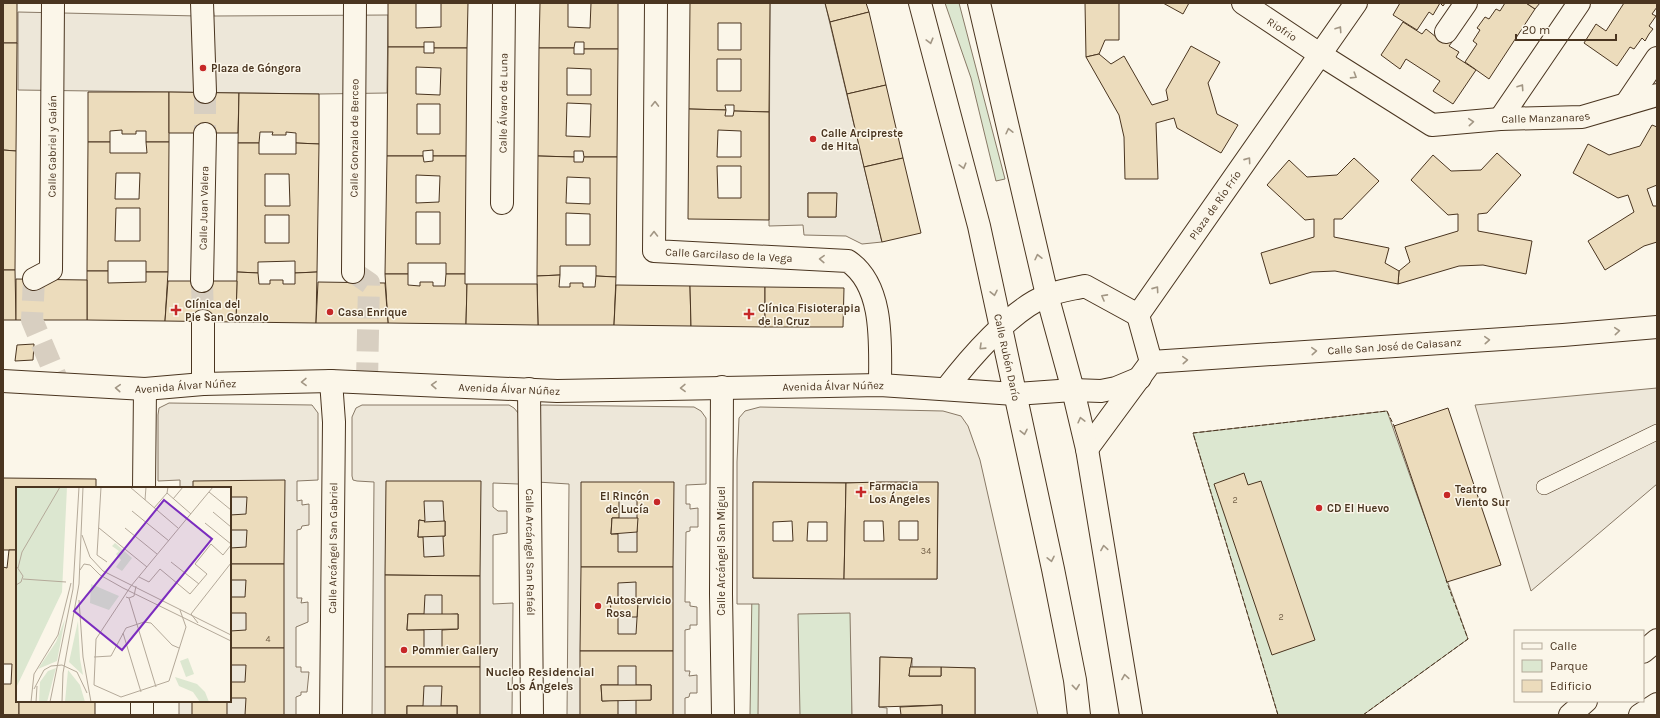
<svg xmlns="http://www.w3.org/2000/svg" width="1660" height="718" font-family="Karla,sans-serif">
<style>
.green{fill:#dce7d0;stroke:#887966}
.parking{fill:#ede7d9;stroke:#887966;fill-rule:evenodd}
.building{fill:#ecdcbc;stroke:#4a3520;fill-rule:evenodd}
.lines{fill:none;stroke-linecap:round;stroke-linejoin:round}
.street-tunnel{stroke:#d8cfc1;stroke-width:22;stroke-dasharray:22 11;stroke-linecap:butt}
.lane-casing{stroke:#4a3520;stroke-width:16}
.street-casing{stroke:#4a3520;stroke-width:24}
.primary-casing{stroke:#4a3520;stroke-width:24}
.highway-casing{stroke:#4a3520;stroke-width:24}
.lane{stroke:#fbf6e9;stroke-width:15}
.street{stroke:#fbf6e9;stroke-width:22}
.primary{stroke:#fbf6e9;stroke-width:22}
.highway{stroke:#fbf6e9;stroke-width:22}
.fence{stroke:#4a3520;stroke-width:1;stroke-dasharray:5 2;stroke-linecap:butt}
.oneway{stroke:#a29684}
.poi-dot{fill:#c62828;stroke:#fbf6e9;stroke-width:1.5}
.labels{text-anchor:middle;stroke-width:3;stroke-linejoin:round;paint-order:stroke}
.number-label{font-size:9px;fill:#725f47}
.street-label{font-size:11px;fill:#4a3520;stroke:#fbf6e9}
.poi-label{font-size:11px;font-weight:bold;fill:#4a3520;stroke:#fbf6e9;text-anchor:start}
.neighbourhood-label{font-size:12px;font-weight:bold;fill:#4a3520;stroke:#fbf6e9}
.inset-road{fill:none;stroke:#b4a999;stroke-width:1}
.view{fill:#7b2cbf;fill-opacity:0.15;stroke:#7b2cbf;stroke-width:2}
.inset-edge{fill:none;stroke:#4a3520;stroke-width:2}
</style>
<rect width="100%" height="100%" fill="#fbf6e9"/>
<g class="green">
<polygon points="945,3 959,3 1005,179 996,181 971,78"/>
<polygon points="1387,411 1468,639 1363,715 1278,715 1193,433"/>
<polygon points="949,586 956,659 852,667 852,715 750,715 752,590"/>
</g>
<g class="parking">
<path d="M770,3H825L882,242L862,244L846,236L804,235L803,225L769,226ZM808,193H836V217H808Z"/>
<polygon points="198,5 213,6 214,16 388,15 387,93 319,94 18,90 18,12 198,16"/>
<polygon points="1657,388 1657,484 1531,591 1475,405"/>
<polygon points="169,403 312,405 318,413 318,480 297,481 297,501 302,500 302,505 309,504 309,525 302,526 301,529 297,530 297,598 302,598 301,603 308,602 308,622 296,627 296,667 301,667 301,672 309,672 307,692 301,692 301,695 296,697 296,715 179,715 179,701 230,701 230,488 180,488 180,480 158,481 158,415 159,408"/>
<polygon points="362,405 509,405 514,408 519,414 521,481 518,484 493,483 493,507 498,511 507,511 507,533 493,535 493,604 513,603 512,715 372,715 374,482 357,481 353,480 352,476 352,417 356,408"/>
<polygon points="542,405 694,407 701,411 706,418 706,484 686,485 686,504 690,504 690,509 698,508 698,527 690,527 690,531 686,532 685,602 690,602 690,606 697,607 697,625 690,625 690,629 685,630 685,671 690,671 689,676 697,675 697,693 690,693 689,697 685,698 685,715 567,715 569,484 537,482 539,406"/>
<path d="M760,407L943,411L961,416L968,426L980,460L1038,715H975V668L912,667V658L880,657L879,707L887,708V715H852L850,613L798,614L800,715H758L759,604H737V462L739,418L745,411ZM753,482L938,483L937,579L753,578Z"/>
</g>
<g class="building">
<rect x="3" y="3" width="14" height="40"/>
<polygon points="388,3 416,3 416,28 441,27 441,3 468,3 467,48 434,48 434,42 424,42 424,47 388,47"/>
<polygon points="540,3 568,3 568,27 590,28 591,3 618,3 618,49 584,49 584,42 575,42 574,48 539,48"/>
<path d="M690,3H770L769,112L734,111V105H725L726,110L689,109ZM718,23H741V50H718ZM717,59H741V91H717Z"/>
<polygon points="825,3 866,3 869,12 830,22"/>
<polygon points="1085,3 1119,3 1119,40 1105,40 1099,54 1086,57"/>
<polygon points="1163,3 1189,3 1183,14"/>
<polygon points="1400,3 1445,3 1443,6 1440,3 1433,15 1429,12 1417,30 1393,15"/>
<polygon points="1505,3 1526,3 1535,9 1489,79 1465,62 1477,44 1473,41 1480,30 1477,28 1485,17 1489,19 1496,9 1500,11"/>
<polygon points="1526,3 1540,3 1535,9"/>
<polygon points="1624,3 1657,3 1657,7 1652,14 1656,16 1649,26 1653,29 1649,34 1645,41 1642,38 1634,49 1630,47 1617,66 1584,43 1596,24 1606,31"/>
<polygon points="869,12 886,85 847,94 830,22"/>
<polygon points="1403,22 1422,34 1426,29 1436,37 1438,33 1452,42 1449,46 1459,52 1456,57 1476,70 1453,104 1433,91 1440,81 1406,59 1400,69 1381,55"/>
<polygon points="3,43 17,43 16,151 3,150"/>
<polygon points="1191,46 1220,62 1208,83 1217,114 1238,125 1221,153 1177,128 1174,118 1156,123 1158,179 1125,179 1124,137 1119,115 1086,57 1099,54 1111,64 1124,56 1152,105 1168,100 1166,90"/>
<path d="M388,47H424V53H434V48H467L466,156H433V150L423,151V156H387ZM416,67L441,68L440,95L416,94ZM417,104H440V134H417Z"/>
<path d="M539,48H574V54H584V49H618L617,157H584L583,151H574V157L538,156ZM567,68L591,69V95H567ZM567,103L591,104L590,137L566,136Z"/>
<polygon points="886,85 903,158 864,167 847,94"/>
<polygon points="88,92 169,92 169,142 146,142 146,131 136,131 136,134 122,134 122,130 110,131 110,142 88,142"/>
<polygon points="169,92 239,93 238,133 169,133"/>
<polygon points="239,93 319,94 319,144 296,143 296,133 286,132 286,135 272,135 273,132 260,132 259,143 238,143"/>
<path d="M689,109L726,110L725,116H733L734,111L769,112V220L688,219ZM718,130L741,131V157H717ZM717,166H741V198H718Z"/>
<polygon points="1652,125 1657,127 1657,185 1647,189 1653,206 1657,206 1657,242 1644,246 1605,270 1588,241 1634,212 1628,195 1618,198 1573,173 1588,144 1609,155 1640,146"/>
<path d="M88,142H110V153H147L146,142H169L168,272H146V261H108V271H87ZM116,173H140L139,199H115ZM116,208H140V241H115Z"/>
<path d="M238,143H259V154H296V143L319,144L317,272L295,273V261L258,262V273L237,272ZM265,174H289L290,206H265ZM265,215H289V243H265Z"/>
<polygon points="3,150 16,151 15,270 3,270"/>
<polygon points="1497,153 1521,175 1487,213 1478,214 1478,231 1532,241 1526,274 1483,265 1459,266 1398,284 1399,271 1410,262 1405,247 1458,231 1458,214 1448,215 1411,180 1433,155 1451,171 1481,170"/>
<path d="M387,156H423L424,162L433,161V156H466L465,274H446V263H408V274H385ZM416,175L440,176L439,202L416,203ZM416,212H440V244H416Z"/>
<path d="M538,156L574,157V162H583L584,157H617L616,277L596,276V266H560V275L537,276ZM567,177L590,178V204L566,203ZM566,213L590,214V245H566Z"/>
<polygon points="903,158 921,233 882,242 864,167"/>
<polygon points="1354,158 1379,181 1342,219 1334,219 1334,237 1389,248 1385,263 1399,271 1398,284 1335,271 1312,272 1270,284 1261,253 1314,237 1314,219 1305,220 1267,185 1289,160 1307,177 1337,175"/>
<polygon points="808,193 837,193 836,217 808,217"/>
<polygon points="3,270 15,270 16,320 3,320"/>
<polygon points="87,271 108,271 108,283 146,282 146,272 168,272 165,321 87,320"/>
<polygon points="237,272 258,273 259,284 270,284 270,280 283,280 283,284 295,284 295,273 317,272 316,323 236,322"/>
<polygon points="385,274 408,274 408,285 420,286 420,282 433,282 433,286 445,286 446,274 465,274 465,284 467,284 466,324 388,323"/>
<polygon points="560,275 559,287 570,287 570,283 583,283 583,287 595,287 596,276 616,277 614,325 538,325 537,276"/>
<polygon points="16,279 87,280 87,320 16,320"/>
<polygon points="168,281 237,281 236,322 165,321"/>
<polygon points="318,282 385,283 388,323 316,323"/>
<polygon points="467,284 537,284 538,325 466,324"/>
<polygon points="616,285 690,286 691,326 614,325"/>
<polygon points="690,286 765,287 765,327 691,326"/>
<polygon points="765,287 844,288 843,327 765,327"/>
<polygon points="34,344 33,360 15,361 17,345"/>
<polygon points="1448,408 1501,565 1447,582 1394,426"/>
<polygon points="1244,473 1248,485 1261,481 1315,640 1272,655 1214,484"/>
<polygon points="3,478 96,479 96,488 17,488 17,550 3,550"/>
<polygon points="285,480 284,564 230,564 230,548 246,547 247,530 230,530 230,515 246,514 247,497 230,497 230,488 193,488 193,481"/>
<path d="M386,481H481L480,576L385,575ZM424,501H443L444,521H445V536H443L444,556L424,557L423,537H418L419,520L425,521Z"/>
<path d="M581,482H674L673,567H581ZM619,500H637V552H618V534H611L612,518H619Z"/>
<path d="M753,482L846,483L844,579L753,578ZM792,521L793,541H773V522ZM808,522H827V541H807Z"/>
<path d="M878,482H938L937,579H844L846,483ZM864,521H883L884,541H864ZM899,521H918V540H899Z"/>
<polygon points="612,518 638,518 637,532 611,534"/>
<polygon points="419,520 425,521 424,522 445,521 445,536 418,537"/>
<polygon points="9,550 17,550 17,701 19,701 19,715 3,715 3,684 11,684 12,664 3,664 3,567 7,568"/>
<polygon points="230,564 284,564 284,648 230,648 230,631 246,630 246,613 230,613 230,597 245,597 246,580 230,580"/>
<path d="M581,567H673V651H580ZM636,582V602H638L636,634H618V617H610L611,601L618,602V583Z"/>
<path d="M385,575L480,576V667H385ZM425,595H442V615L458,614V629L442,630V649H424V630H407L408,614H424Z"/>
<polygon points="611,601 638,602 637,617 610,617"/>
<polygon points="408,614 458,614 458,629 407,630"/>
<polygon points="230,648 284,648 284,715 242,715 245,715 246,698 230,698 230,682 245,682 246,665 230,665"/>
<polygon points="580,651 673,651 673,715 636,715 636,700 651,700 651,685 636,685 636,666 618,666 618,685 601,685 602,701 618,700 618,715 580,715"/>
<polygon points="880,657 912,658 909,676 941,676 941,667 975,668 975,715 942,715 942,705 879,707"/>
<polygon points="385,667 480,667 480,715 457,715 457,706 441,706 442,686 424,686 423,706 407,706 407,715 385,715"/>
<polygon points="910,667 941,667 941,676 909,676"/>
<polygon points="601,685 651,685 651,700 602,701"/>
<rect x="19" y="701" width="76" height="14"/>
<rect x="192" y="701" width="35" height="14"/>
<polygon points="942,705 942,715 901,715 900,707"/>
<rect x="407" y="706" width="50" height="9"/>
</g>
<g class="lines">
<g class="street-tunnel">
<polyline points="205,92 205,134"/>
<polyline points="353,272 369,283 367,382"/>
<polyline points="34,279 32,320 59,384"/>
<polyline points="202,281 203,321"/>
</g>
<defs>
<polyline id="lane" points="1544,487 1657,432"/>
<g id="street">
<polyline points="202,3 205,92"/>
<path id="s1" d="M656,3L654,251L848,261C885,286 880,346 880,385"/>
<path id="s2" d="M1243,3L1321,55L1432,125L1500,119L1582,117L1657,95"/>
<polyline points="1446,32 1466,3"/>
<polyline points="1626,104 1657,58"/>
<polyline points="1500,119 1579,3"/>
<path id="s3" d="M502,203L504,3"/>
<path id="s4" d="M353,272L355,3"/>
<path id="s5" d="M34,279L51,270L53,3"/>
<path id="s6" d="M202,281L205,134"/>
<path id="s7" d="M1151,362L1138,315L1356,3"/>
<path id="s8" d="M3,381L145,389L203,384L331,381L557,391L880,385L1015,394L1073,390L1101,391L1116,388L1140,378"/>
<polyline points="203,384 203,321"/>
<polyline points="722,387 721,594 723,715"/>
<path id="s9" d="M529,389L532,715"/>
<path d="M946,389C969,359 1011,310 1046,296C1058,291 1073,289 1085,286L1138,315"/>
<path id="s10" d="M1087,449L1151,362L1563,335L1657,327"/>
<polyline points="144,488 145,389"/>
<polyline points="142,715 142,701"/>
<path id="s11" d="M331,715L334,422L331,381"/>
</g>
<g id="primary">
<path id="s12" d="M920,3L979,226L1053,569L1075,680L1079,715"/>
<polyline points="979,3 1047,295 1073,390 1087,449 1131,715"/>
</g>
<g id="highway">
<polyline points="1643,652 1657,640"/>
<polyline points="1570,715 1586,701"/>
<polyline points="1640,715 1657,704"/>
</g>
</defs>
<use href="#lane" class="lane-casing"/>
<use href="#street" class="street-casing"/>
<use href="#primary" class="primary-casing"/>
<use href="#highway" class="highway-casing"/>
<use href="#lane" class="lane"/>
<use href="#street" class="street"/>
<use href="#primary" class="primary"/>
<use href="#highway" class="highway"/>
<g class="fence">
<polyline points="1278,715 1193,433 1387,411 1395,428"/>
<polyline points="1363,715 1468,639 1446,580"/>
</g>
</g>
<defs><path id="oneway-chevron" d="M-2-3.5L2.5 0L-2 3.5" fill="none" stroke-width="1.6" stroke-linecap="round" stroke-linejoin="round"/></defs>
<g class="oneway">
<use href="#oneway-chevron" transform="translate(1339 29) rotate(-56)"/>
<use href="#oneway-chevron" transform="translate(930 41) rotate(75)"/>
<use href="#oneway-chevron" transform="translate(1354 76) rotate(32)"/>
<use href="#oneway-chevron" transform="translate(1521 87) rotate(-56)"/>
<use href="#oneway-chevron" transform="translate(655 104) rotate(-89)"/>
<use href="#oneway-chevron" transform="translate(1471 122) rotate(-5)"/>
<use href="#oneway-chevron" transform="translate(1009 131) rotate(-103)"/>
<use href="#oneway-chevron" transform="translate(1248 160) rotate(-55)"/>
<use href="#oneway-chevron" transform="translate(963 166) rotate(75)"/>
<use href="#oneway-chevron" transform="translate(654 234) rotate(-90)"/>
<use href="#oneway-chevron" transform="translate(1038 257) rotate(-103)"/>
<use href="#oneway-chevron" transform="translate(822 259) rotate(-178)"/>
<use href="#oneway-chevron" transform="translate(1156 289) rotate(-55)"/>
<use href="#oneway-chevron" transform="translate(994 293) rotate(78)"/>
<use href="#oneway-chevron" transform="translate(1104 297) rotate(-151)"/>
<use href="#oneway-chevron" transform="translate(1617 331) rotate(-5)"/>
<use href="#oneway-chevron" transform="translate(1487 340) rotate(-4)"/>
<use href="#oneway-chevron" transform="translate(982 347) rotate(136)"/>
<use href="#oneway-chevron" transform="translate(1314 351) rotate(-4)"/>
<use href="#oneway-chevron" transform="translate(1185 360) rotate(-4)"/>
<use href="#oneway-chevron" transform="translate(304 382) rotate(179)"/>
<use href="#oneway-chevron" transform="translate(434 385) rotate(-178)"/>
<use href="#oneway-chevron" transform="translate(118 388) rotate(-176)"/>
<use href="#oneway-chevron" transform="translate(683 388) rotate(179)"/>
<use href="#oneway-chevron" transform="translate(1081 420) rotate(-104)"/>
<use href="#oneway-chevron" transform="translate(1024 432) rotate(78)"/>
<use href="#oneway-chevron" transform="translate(1104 548) rotate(-99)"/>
<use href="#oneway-chevron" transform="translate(1051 559) rotate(78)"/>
<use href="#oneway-chevron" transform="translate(1125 677) rotate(-99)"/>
<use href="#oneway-chevron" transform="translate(1076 687) rotate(84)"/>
</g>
<g class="poi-dot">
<circle cx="203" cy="68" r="4"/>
<circle cx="813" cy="139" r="4"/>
<path d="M174 304h4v4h4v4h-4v4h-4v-4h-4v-4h4z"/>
<circle cx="330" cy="312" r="4"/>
<path d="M747 308h4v4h4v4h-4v4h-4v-4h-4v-4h4z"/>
<path d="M859 486h4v4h4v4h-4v4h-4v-4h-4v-4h4z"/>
<circle cx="1447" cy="495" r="4"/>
<circle cx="657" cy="502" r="4"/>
<circle cx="1319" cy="508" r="4"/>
<circle cx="598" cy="606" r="4"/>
<circle cx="404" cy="650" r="4"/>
</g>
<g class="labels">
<g class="number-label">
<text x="1235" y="503">2</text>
<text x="926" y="554">34</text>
<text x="1281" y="620">2</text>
<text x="268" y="642">4</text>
</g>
<g class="street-label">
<text dy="4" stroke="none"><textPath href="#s2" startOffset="47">Riofrio</textPath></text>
<text dy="4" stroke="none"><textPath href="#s3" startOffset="100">Calle Álvaro de Luna</textPath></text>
<text dy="4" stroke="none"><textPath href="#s2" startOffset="339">Calle Manzanares</textPath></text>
<text dy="4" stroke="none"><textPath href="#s4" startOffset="134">Calle Gonzalo de Berceo</textPath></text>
<text dy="4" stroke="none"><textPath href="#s5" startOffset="143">Calle Gabriel y Galán</textPath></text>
<text dy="4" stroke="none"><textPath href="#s7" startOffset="183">Plaza de Río Frío</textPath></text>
<text dy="4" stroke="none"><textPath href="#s6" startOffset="73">Calle Juan Valera</textPath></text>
<text dy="4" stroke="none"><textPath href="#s1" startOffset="323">Calle Garcilaso de la Vega</textPath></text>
<text dy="4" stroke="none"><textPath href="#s10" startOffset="352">Calle San José de Calasanz</textPath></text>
<text dy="4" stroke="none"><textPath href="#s12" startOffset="365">Calle Rubén Darío</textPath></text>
<text dy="4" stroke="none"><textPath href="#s8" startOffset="183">Avenida Álvar Núñez</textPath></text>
<text dy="4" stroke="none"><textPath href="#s8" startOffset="831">Avenida Álvar Núñez</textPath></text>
<text dy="4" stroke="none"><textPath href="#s8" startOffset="507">Avenida Álvar Núñez</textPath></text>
<text dy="4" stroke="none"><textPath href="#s11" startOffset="167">Calle Arcángel San Gabriel</textPath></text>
<text transform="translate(721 551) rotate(-90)" y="4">Calle Arcángel San Miguel</text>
<text dy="4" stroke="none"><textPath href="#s9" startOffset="163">Calle Arcángel San Rafaél</textPath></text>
</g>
<g class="poi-label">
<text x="211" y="72">Plaza de Góngora</text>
<text x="821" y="137">Calle Arcipreste<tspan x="821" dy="13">de Hita</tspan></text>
<text x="185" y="308">Clínica del<tspan x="185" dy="13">Pie San Gonzalo</tspan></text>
<text x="758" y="312">Clínica Fisioterapia<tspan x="758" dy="13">de la Cruz</tspan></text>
<text x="338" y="316">Casa Enrique</text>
<text x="869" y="490">Farmacia<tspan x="869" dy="13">Los Ángeles</tspan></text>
<text x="1455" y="493">Teatro<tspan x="1455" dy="13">Viento Sur</tspan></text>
<text x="649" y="500" text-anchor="end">El Rincón<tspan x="649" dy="13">de Lucía</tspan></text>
<text x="1327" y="512">CD El Huevo</text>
<text x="606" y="604">Autoservicio<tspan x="606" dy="13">Rosa</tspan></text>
<text x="412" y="654">Pommier Gallery</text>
</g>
<g class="neighbourhood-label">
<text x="540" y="676">Nucleo Residencial<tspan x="540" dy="14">Los Ángeles</tspan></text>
</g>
</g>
<g transform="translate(16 487)">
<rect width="215" height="215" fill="#fbf6e9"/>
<path d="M0,0H51L46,105L0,201ZM99,56L116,71L106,84L100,80L105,73L100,67L103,64L96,59ZM75,97L103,109L93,123L74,116ZM49,132L41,174L22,182L40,155ZM62,134L64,172L67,188L53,175ZM172,171L178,187L170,190L164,174ZM40,181L31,215H23L24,195L32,184ZM52,183L64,198L69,215H49ZM159,190L181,197L189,205L193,215H184L177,205L163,199Z" fill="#dce7d0"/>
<path class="inset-road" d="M85,0L81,68L91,75M114,0L162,41M193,5L215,23M151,6L175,27M157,12L167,0M129,13L130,0M138,21L151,6L152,0M116,24L153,54M197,25L215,40M189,36L215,57M83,41L131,80M109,41L141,67M66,48L74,70L87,84L215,148M155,75L183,97M2,81L6,65L44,0M64,83L68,77L74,78L84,88L107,101L215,154M123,90L133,95L144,82L174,107L191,87L179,77L195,57L207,68L215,58M7,92L50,95M0,98L5,95L7,89L1,80M110,110L113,111L140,200M113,111L118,109L120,99M63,113L67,170L75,215M164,123L170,140L153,194L105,210L78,198L80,152L115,99L197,0M182,136L175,127L215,76M107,146L125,205M78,170L95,169L110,141L128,135L135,136L156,158L163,161M18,202L28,183L35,179L46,178L61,185L71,206M15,215L18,187L42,148L55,96M20,215L21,199M34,215L57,102L63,0M46,215L47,186L63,97L67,0"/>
<path class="view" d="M148,13L196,52L106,163L58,124Z"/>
<rect width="215" height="215" class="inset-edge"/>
</g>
<rect width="1660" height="718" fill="none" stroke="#4a3520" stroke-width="8"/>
<rect x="1514" y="630" width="130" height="72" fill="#fbf6e9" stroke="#b4a999"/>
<rect x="1522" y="643" width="20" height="6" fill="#fbf6e9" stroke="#b4a999"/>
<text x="1550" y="650" font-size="12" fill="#4a3520">Calle</text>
<rect x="1522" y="660" width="20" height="12" fill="#dce7d0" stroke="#b4a999"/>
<text x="1550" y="670" font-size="12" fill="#4a3520">Parque</text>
<rect x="1522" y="680" width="20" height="12" fill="#ecdcbc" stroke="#b4a999"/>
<text x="1550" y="690" font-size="12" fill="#4a3520">Edificio</text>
<path d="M1516 34v6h100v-6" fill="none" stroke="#4a3520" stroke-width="2"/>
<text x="1522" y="34" font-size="12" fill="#4a3520" stroke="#fbf6e9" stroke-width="3" paint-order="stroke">20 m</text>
</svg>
